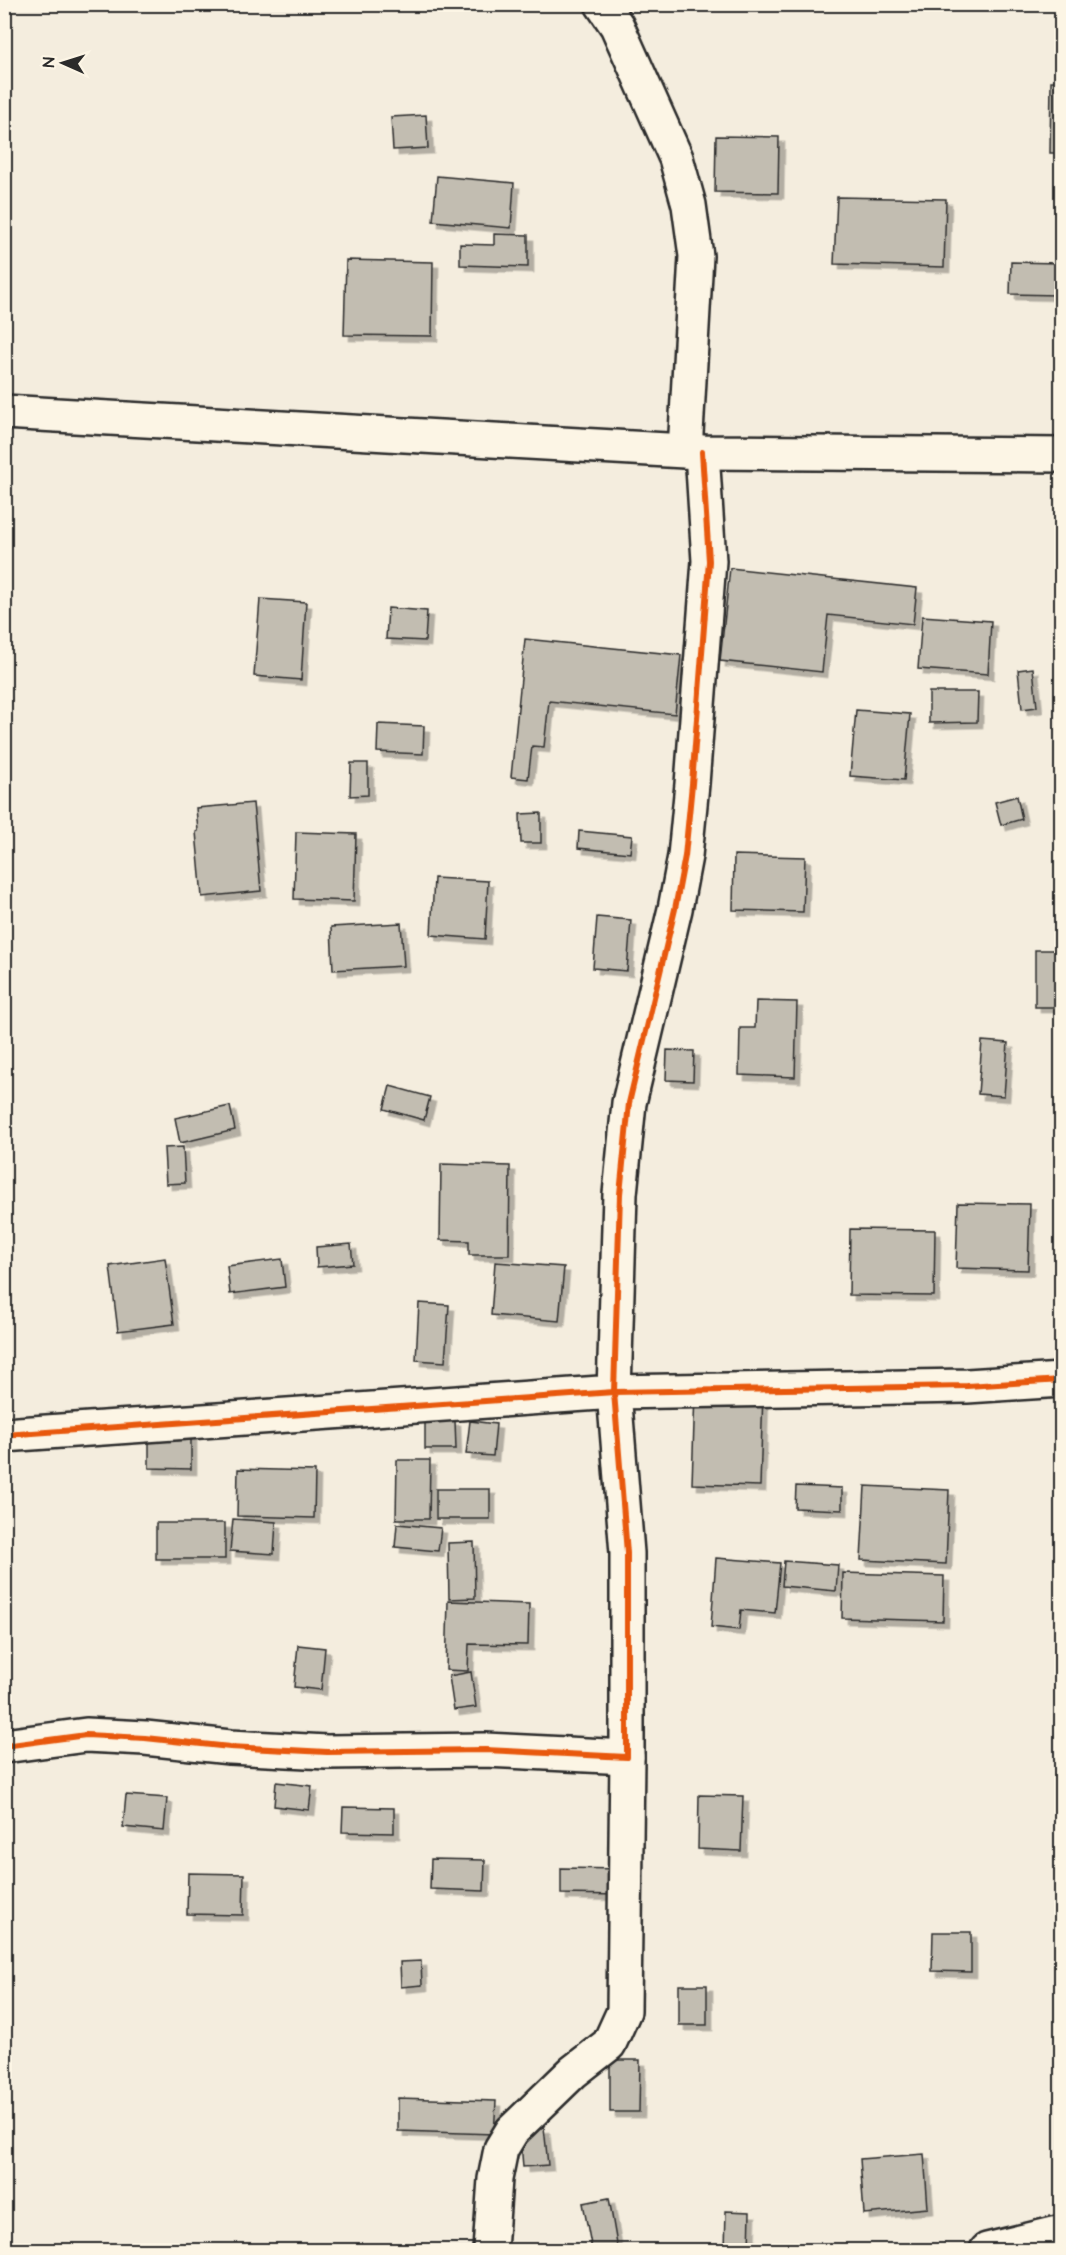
<svg xmlns="http://www.w3.org/2000/svg" width="1066" height="2255" font-family="'Architects Daughter',sans-serif">
<style>
.building{fill:#c2bdb1;stroke:#2b2b2b;stroke-width:1.5;filter:url(#shadow)}
.lines{fill:none;stroke-linecap:round;stroke-linejoin:round}
.street-casing{stroke:#2b2b2b;stroke-width:38}
.street{stroke:#fcf5e5;stroke-width:33}
.cycleway-casing{stroke:#fcf5e5;stroke-width:10}
.cycleway{stroke:#e8590c;stroke-width:6}
</style>
<defs>
<filter id="shadow"><feDropShadow dx="5.5" dy="5.5" stdDeviation="0" flood-color="#0004"/></filter>
</defs>
<rect width="100%" height="100%" fill="#f4edde"/>
<filter id="ink" filterUnits="userSpaceOnUse"><feTurbulence type="fractalNoise" baseFrequency=".0167" numOctaves="2"/><feDisplacementMap in="SourceGraphic" scale="12" xChannelSelector="R" yChannelSelector="G"/><feConvolveMatrix kernelMatrix="1 2 1 2 8 2 1 2 1" color-interpolation-filters="sRGB"/></filter>
<g filter="url(#ink)">
<g class="building">
<polygon points="1051,81 1062,81 1062,153 1050,153"/>
<polygon points="426,115 428,148 393,150 391,117"/>
<polygon points="716,136 779,137 778,193 715,192"/>
<polygon points="437,176 514,183 511,228 433,221"/>
<polygon points="837,197 946,199 944,267 834,264"/>
<polygon points="494,234 528,235 528,267 460,265 460,244 494,245"/>
<polygon points="346,260 433,262 432,336 344,335"/>
<polygon points="1011,262 1058,263 1057,295 1010,294"/>
<polygon points="730,568 917,588 913,624 828,615 822,672 720,661"/>
<polygon points="260,599 306,602 301,680 254,676"/>
<polygon points="388,608 427,611 425,641 386,639"/>
<polygon points="922,616 991,621 988,674 918,669"/>
<polygon points="525,639 681,655 675,714 549,701 544,747 532,746 528,779 511,777"/>
<polygon points="1033,668 1037,707 1022,709 1018,670"/>
<polygon points="929,692 978,692 977,722 929,723"/>
<polygon points="856,710 910,714 904,780 850,776"/>
<polygon points="378,724 424,726 423,754 377,752"/>
<polygon points="351,763 368,763 368,795 350,796"/>
<polygon points="1017,796 1022,819 1001,825 995,802"/>
<polygon points="253,803 261,891 202,897 196,832 198,831 196,808"/>
<polygon points="541,813 541,843 521,843 520,814"/>
<polygon points="579,831 632,836 630,853 578,848"/>
<polygon points="296,832 356,834 354,901 294,899"/>
<polygon points="734,855 805,857 803,912 733,910"/>
<polygon points="434,878 488,881 485,939 431,935"/>
<polygon points="597,917 631,920 627,971 593,968"/>
<polygon points="401,923 404,966 333,970 331,927"/>
<rect x="1035" y="950" width="27" height="57"/>
<polygon points="756,1001 797,1002 795,1077 739,1075 740,1028 755,1028"/>
<polygon points="982,1041 1008,1043 1004,1096 978,1094"/>
<polygon points="667,1050 694,1051 693,1081 666,1080"/>
<polygon points="390,1086 430,1097 424,1120 384,1109"/>
<polygon points="230,1106 235,1130 180,1143 175,1118"/>
<polygon points="183,1147 185,1183 166,1184 164,1148"/>
<polygon points="441,1164 510,1166 509,1255 469,1255 469,1241 440,1240"/>
<polygon points="958,1203 1030,1204 1028,1270 956,1268"/>
<polygon points="850,1229 935,1230 934,1296 849,1295"/>
<polygon points="351,1244 353,1264 317,1267 316,1247"/>
<polygon points="165,1258 174,1324 118,1331 110,1266"/>
<polygon points="282,1259 285,1287 230,1294 227,1266"/>
<polygon points="495,1262 564,1267 559,1321 491,1315"/>
<polygon points="419,1303 449,1305 445,1362 416,1360"/>
<polygon points="695,1392 763,1393 760,1486 692,1484"/>
<polygon points="455,1420 456,1449 425,1449 425,1421"/>
<polygon points="470,1421 496,1424 493,1456 466,1454"/>
<polygon points="149,1430 191,1430 191,1469 149,1468"/>
<polygon points="397,1460 430,1460 429,1519 396,1519"/>
<polygon points="238,1469 315,1471 314,1518 237,1516"/>
<polygon points="796,1486 842,1488 842,1510 795,1508"/>
<polygon points="865,1486 949,1490 946,1564 861,1560"/>
<rect x="436" y="1489" width="54" height="30"/>
<polygon points="233,1519 276,1522 274,1554 230,1551"/>
<rect x="156" y="1523" width="69" height="36"/>
<polygon points="397,1524 441,1528 438,1551 395,1547"/>
<polygon points="474,1542 475,1598 449,1599 448,1543"/>
<polygon points="716,1558 780,1563 775,1613 741,1610 739,1630 711,1627"/>
<polygon points="784,1561 838,1565 836,1591 782,1586"/>
<polygon points="843,1573 944,1576 943,1621 842,1618"/>
<polygon points="448,1601 529,1604 528,1645 469,1644 468,1671 446,1670"/>
<polygon points="298,1645 325,1648 321,1690 294,1687"/>
<polygon points="471,1672 476,1707 454,1710 449,1676"/>
<polygon points="276,1782 312,1786 309,1810 274,1806"/>
<polygon points="126,1795 167,1798 164,1831 123,1827"/>
<polygon points="699,1795 743,1796 741,1851 698,1849"/>
<polygon points="343,1807 394,1808 394,1833 342,1832"/>
<polygon points="431,1859 485,1860 484,1891 430,1889"/>
<polygon points="561,1868 622,1869 621,1895 561,1894"/>
<polygon points="188,1873 244,1874 243,1915 187,1914"/>
<polygon points="933,1932 971,1932 971,1972 932,1971"/>
<polygon points="421,1961 422,1985 401,1987 400,1962"/>
<rect x="679" y="1985" width="28" height="40"/>
<polygon points="610,2060 640,2060 639,2112 610,2112"/>
<polygon points="398,2098 496,2101 494,2134 398,2131"/>
<polygon points="544,2127 548,2165 523,2167 520,2130"/>
<polygon points="924,2154 928,2208 864,2214 860,2159"/>
<polygon points="609,2198 618,2250 592,2250 583,2203"/>
<polygon points="726,2211 750,2212 749,2250 725,2250"/>
</g>
<g class="lines">
<defs>
<g id="street">
<polyline points="602,4 617,26 676,158 689,205 696,256 685,451"/>
<polyline points="4,412 702,452 1062,455"/>
<polyline points="4,1435 614,1392 620,1194 629,1103 675,909 685,856 692,784 709,561 702,452"/>
<polyline points="4,1746 86,1735 145,1738 230,1747 327,1752 485,1750 627,1757 627,1553 614,1392 967,1386 1062,1380"/>
<polyline points="490,2250 495,2179 501,2149 512,2131 573,2072 609,2044 624,2011 627,1757"/>
<polyline points="987,2250 1062,2232"/>
</g>
</defs>
<use href="#street" class="street-casing"/>
<use href="#street" class="street"/>
<defs>
<g id="cycleway">
<polyline points="4,1435 614,1392 620,1194 629,1103 675,909 685,856 692,784 709,561 702,452"/>
<polyline points="4,1746 86,1735 145,1738 230,1747 327,1752 485,1750 627,1757 627,1553 614,1392 967,1386 1062,1380"/>
</g>
</defs>
<use href="#cycleway" class="cycleway-casing"/>
<use href="#cycleway" class="cycleway"/>
</g>
</g>
<rect width="1066" height="2255" fill="none" stroke="#fcf5e5" stroke-width="24"/>
<rect x="12" y="12" width="1042" height="2231" fill="none" stroke="#2b2b2b" stroke-width="2" filter="url(#ink)"/>
<g transform="translate(63 63) rotate(273)" stroke="#fcf5e5" stroke-width="4.5" paint-order="stroke">
<path d="M0-4.5L10 22L0 15L-10 22Z" fill="#2b2b2b"/>
<text y="-9" font-size="16" font-weight="bold" text-anchor="middle" fill="#2b2b2b">N</text>
</g>
</svg>
